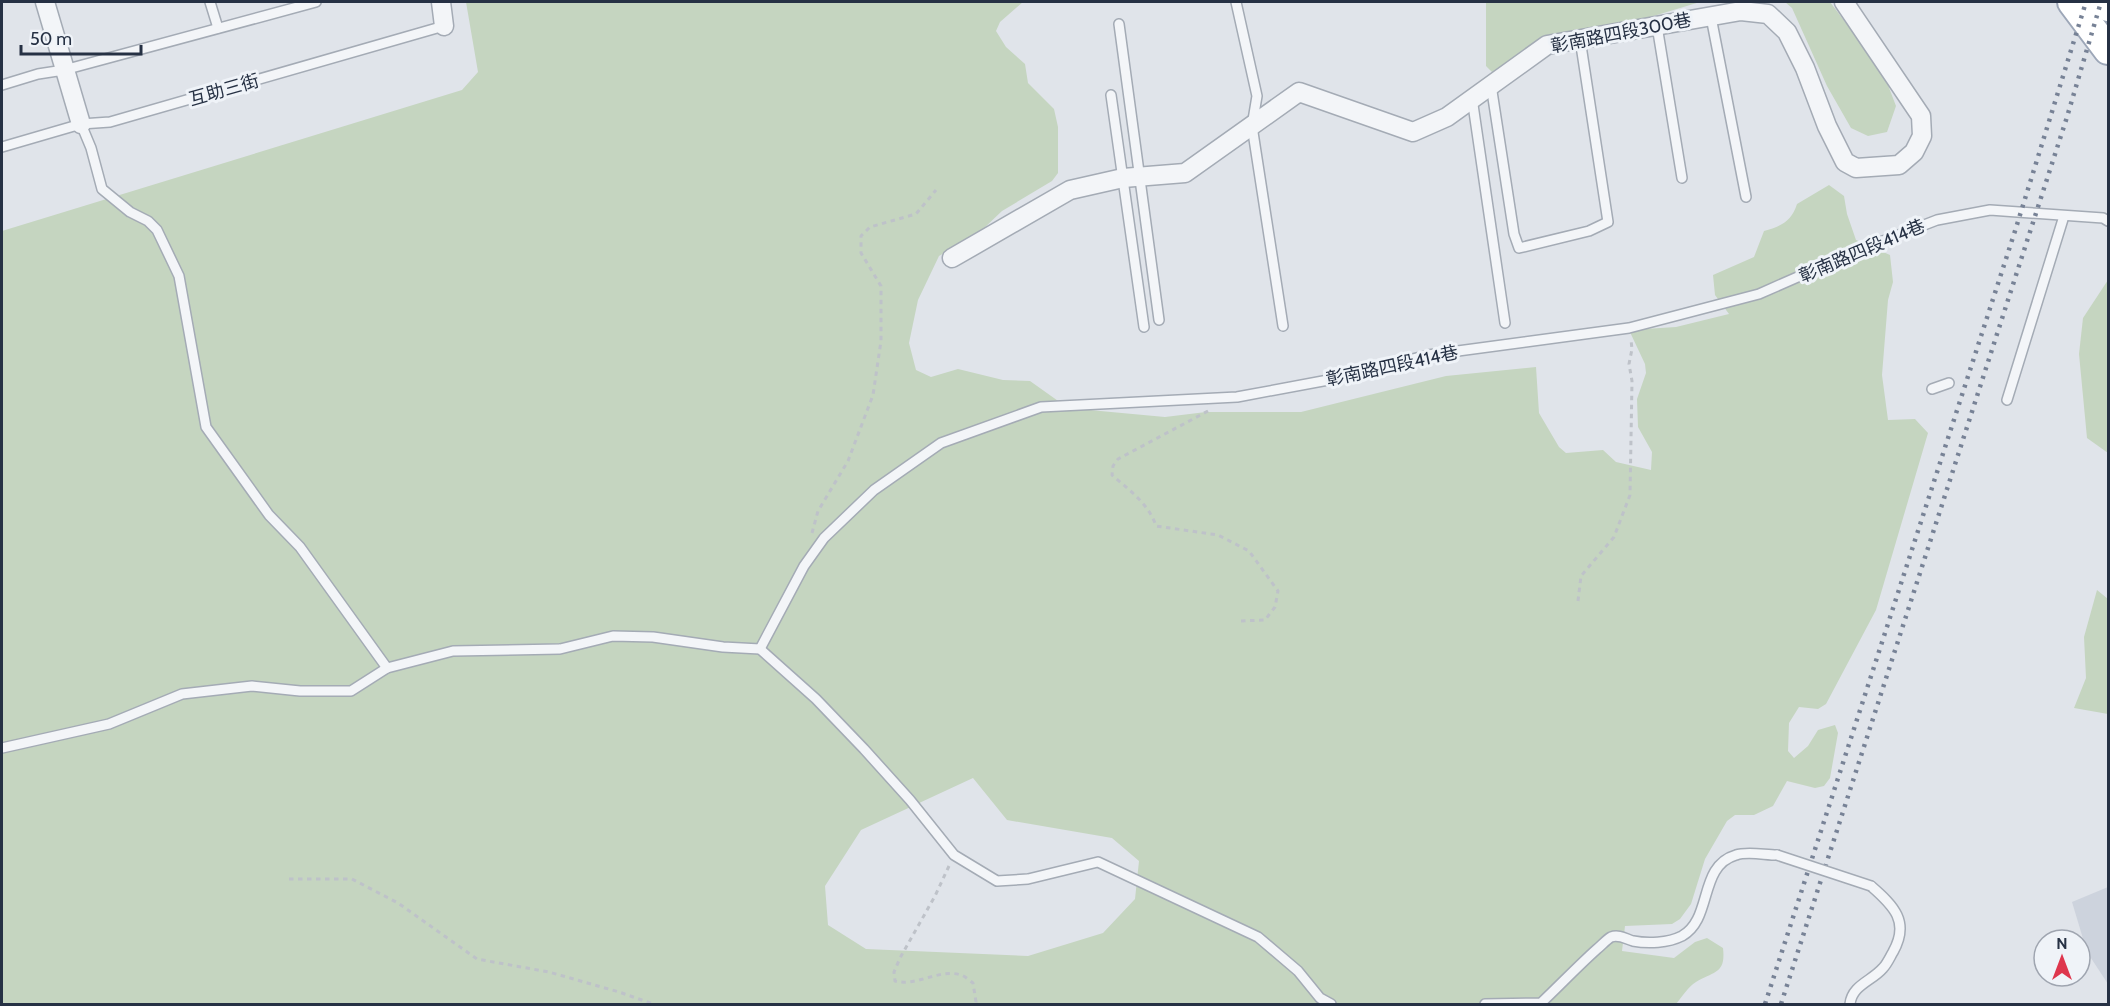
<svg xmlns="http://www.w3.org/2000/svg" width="2110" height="1006" font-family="Cabin,'Noto Sans TC',sans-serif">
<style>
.built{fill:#cdd3dd}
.green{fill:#c5d5c0;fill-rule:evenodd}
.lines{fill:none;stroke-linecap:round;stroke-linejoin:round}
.service-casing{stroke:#a4abb5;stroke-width:12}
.minor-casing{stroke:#a4abb5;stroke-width:21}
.primary-casing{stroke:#9da7b8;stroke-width:32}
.path{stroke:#bec2c9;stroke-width:3;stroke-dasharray:4.5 4.5;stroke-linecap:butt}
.service{stroke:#f3f5f8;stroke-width:9}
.minor{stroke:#f3f5f8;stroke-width:18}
.primary{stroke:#fff;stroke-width:28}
.rail{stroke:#778296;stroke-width:4.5;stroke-dasharray:3 6;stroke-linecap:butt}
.service-bridge-casing{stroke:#a4abb5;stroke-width:12;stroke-linecap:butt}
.service-bridge{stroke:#f3f5f8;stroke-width:9}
.labels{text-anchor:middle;stroke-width:6;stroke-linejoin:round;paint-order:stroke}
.street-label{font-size:18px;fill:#263144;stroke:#eff3f8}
</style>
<rect width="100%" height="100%" fill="#e0e4ea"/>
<polygon class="built" points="2108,887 2108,984 2087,952 2072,902"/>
<g class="green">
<path d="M466,2H1023L1000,22L996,31L1006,47L1025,64L1028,83L1054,109L1058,127V173L1052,181L1002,211L981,231L939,256L918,300L909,343L916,370L931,377L958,369L1003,380L1030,381L1068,408L1165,417L1206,412H1301L1446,376L1536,367L1539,413L1559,447L1566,453L1603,450L1616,462L1651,470L1652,452L1638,427L1637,399L1646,373L1645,364L1629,330L1676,327L1729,314L1715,295L1713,275L1754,257L1764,231C1780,227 1792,221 1797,204L1829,185L1844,196L1847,214L1856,240L1890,255L1893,282L1888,300L1882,375L1888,420L1915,419L1928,433L1876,610L1826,704L1818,709L1799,707L1789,723L1788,751L1794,758L1808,746L1818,730L1835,725L1838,733L1830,778L1824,786L1815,788L1787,781L1773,806L1754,815H1735L1727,821L1705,859L1691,904L1680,919L1672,924L1625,926L1622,951L1674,958L1695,942L1707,938L1723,948C1726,974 1714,971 1696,982C1688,987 1682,997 1676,1004H2V231L462,90L478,72ZM973,778L1007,820L1112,838L1139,861L1135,899L1103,933L1028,956L866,949L828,925L825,886L861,830Z"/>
<polygon points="1486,2 1700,2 1637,21 1493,73 1486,66"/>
<polygon points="1785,2 1830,2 1883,72 1896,106 1887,132 1868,136 1851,128 1827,86 1792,8"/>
<polygon points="2108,280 2108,453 2087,438 2079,354 2083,318"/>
<polygon points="2097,590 2108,599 2108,714 2074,708 2086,678 2084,637"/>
</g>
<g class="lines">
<defs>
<g id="service">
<polyline points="210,2 218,28"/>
<polyline points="1236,2 1257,96 1252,126 1283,326"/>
<polyline points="1711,17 1746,197"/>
<polyline points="1119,24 1159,320"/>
<polyline points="1657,26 1682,178"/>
<polyline points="2,85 38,74 64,70 316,2"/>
<polyline points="1491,85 1514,234 1519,248 1589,231 1608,222 1580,39"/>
<polyline points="1111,95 1144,327"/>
<polyline points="1472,98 1505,323"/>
<polyline points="81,124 91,148 102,189 130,212 148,221 157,230 179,276 206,427 269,515 300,547 387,668"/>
<polyline points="2,147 81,124 110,122 444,26"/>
<polyline points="1932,389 1949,383"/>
<polyline points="2007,400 2064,216"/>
<polyline points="760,649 804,566 824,538 874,490 941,443 1041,407 1237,397 1339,378 1428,355 1629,328 1759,294 1857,251 1937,220 1990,210 2103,218 2108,221"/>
<polyline points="2,748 109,724 182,694 252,686 300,691 351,691 387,668 453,651 560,649 613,636 653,637 723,647 760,649 816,699 864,749 910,800 954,855 997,881 1028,879 1098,862 1258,937 1298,971 1320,998 1331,1004"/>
<path d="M1485,1004L1541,1003C1560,985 1578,966 1597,949C1601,946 1606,940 1611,937C1619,934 1626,939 1633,941C1648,944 1668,943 1682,936C1713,919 1698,866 1736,855C1747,851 1765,855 1777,855"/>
<path d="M1850,1004C1852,985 1872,981 1883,968C1887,964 1890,957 1893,952C1910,922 1894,906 1871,886"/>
</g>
<g id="minor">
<polyline points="45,2 81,124"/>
<polyline points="441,2 444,26"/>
<polyline points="952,258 1070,190 1123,178 1185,173 1299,92 1413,132 1447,117 1547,45 1741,11 1768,14 1787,32 1805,68 1827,126 1845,162 1856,168 1899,165 1914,152 1922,136 1921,116 1844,2"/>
</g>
<g id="primary">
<polyline points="2072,2 2108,50"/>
<polyline points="2104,2 2108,7"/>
</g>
</defs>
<use href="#service" class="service-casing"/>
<use href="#minor" class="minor-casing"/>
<use href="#primary" class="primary-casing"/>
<g class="path">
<path d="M1208,411L1118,459L1113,466L1112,475C1129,490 1149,504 1156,526L1218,535L1249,551L1278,591L1275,607L1265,620L1239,621"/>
<polyline points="812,533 818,511 848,461 873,395 881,341 881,286 861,253 861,236 870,227 916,214 936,190"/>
<polyline points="1578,601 1581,576 1614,537 1630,495 1632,381 1629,364 1632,349 1631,340"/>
<path d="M949,866L935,896L900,958L894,972L895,981C917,987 939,968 961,975C965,976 970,981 973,983L976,1002L974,1004"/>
<polyline points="289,879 352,879 398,903 477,959 549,972 619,992 653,1004"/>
</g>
<use href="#service" class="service"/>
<use href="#minor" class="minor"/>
<use href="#primary" class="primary"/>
<g class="rail">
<polyline points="1765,1004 2015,231 2086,2"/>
<polyline points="1781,1004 2067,117 2101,2"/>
</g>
<defs>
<polyline id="service-bridge" points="1777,855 1871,886"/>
</defs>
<use href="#service-bridge" class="service-bridge-casing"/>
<use href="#service-bridge" class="service-bridge"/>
</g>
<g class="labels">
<g class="street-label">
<text transform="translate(1621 33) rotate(-11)" y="6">彰南路四段300巷</text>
<text transform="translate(224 90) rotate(-16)" y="6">互助三街</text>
<text transform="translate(1862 251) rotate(-23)" y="6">彰南路四段414巷</text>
<text transform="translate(1392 366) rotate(-12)" y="6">彰南路四段414巷</text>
</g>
</g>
<rect width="2110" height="1006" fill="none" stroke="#263144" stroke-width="6"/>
<g transform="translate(2062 958)"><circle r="28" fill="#eff3f8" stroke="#9fa5b0" stroke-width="1.5"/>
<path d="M0-4.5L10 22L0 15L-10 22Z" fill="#de364d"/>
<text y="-9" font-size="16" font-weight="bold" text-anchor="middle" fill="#263144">N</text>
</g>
<path d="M21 45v9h120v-9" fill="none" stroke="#263144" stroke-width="3"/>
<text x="30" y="45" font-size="18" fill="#263144" stroke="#eff3f8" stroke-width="4.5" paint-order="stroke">50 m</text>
</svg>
